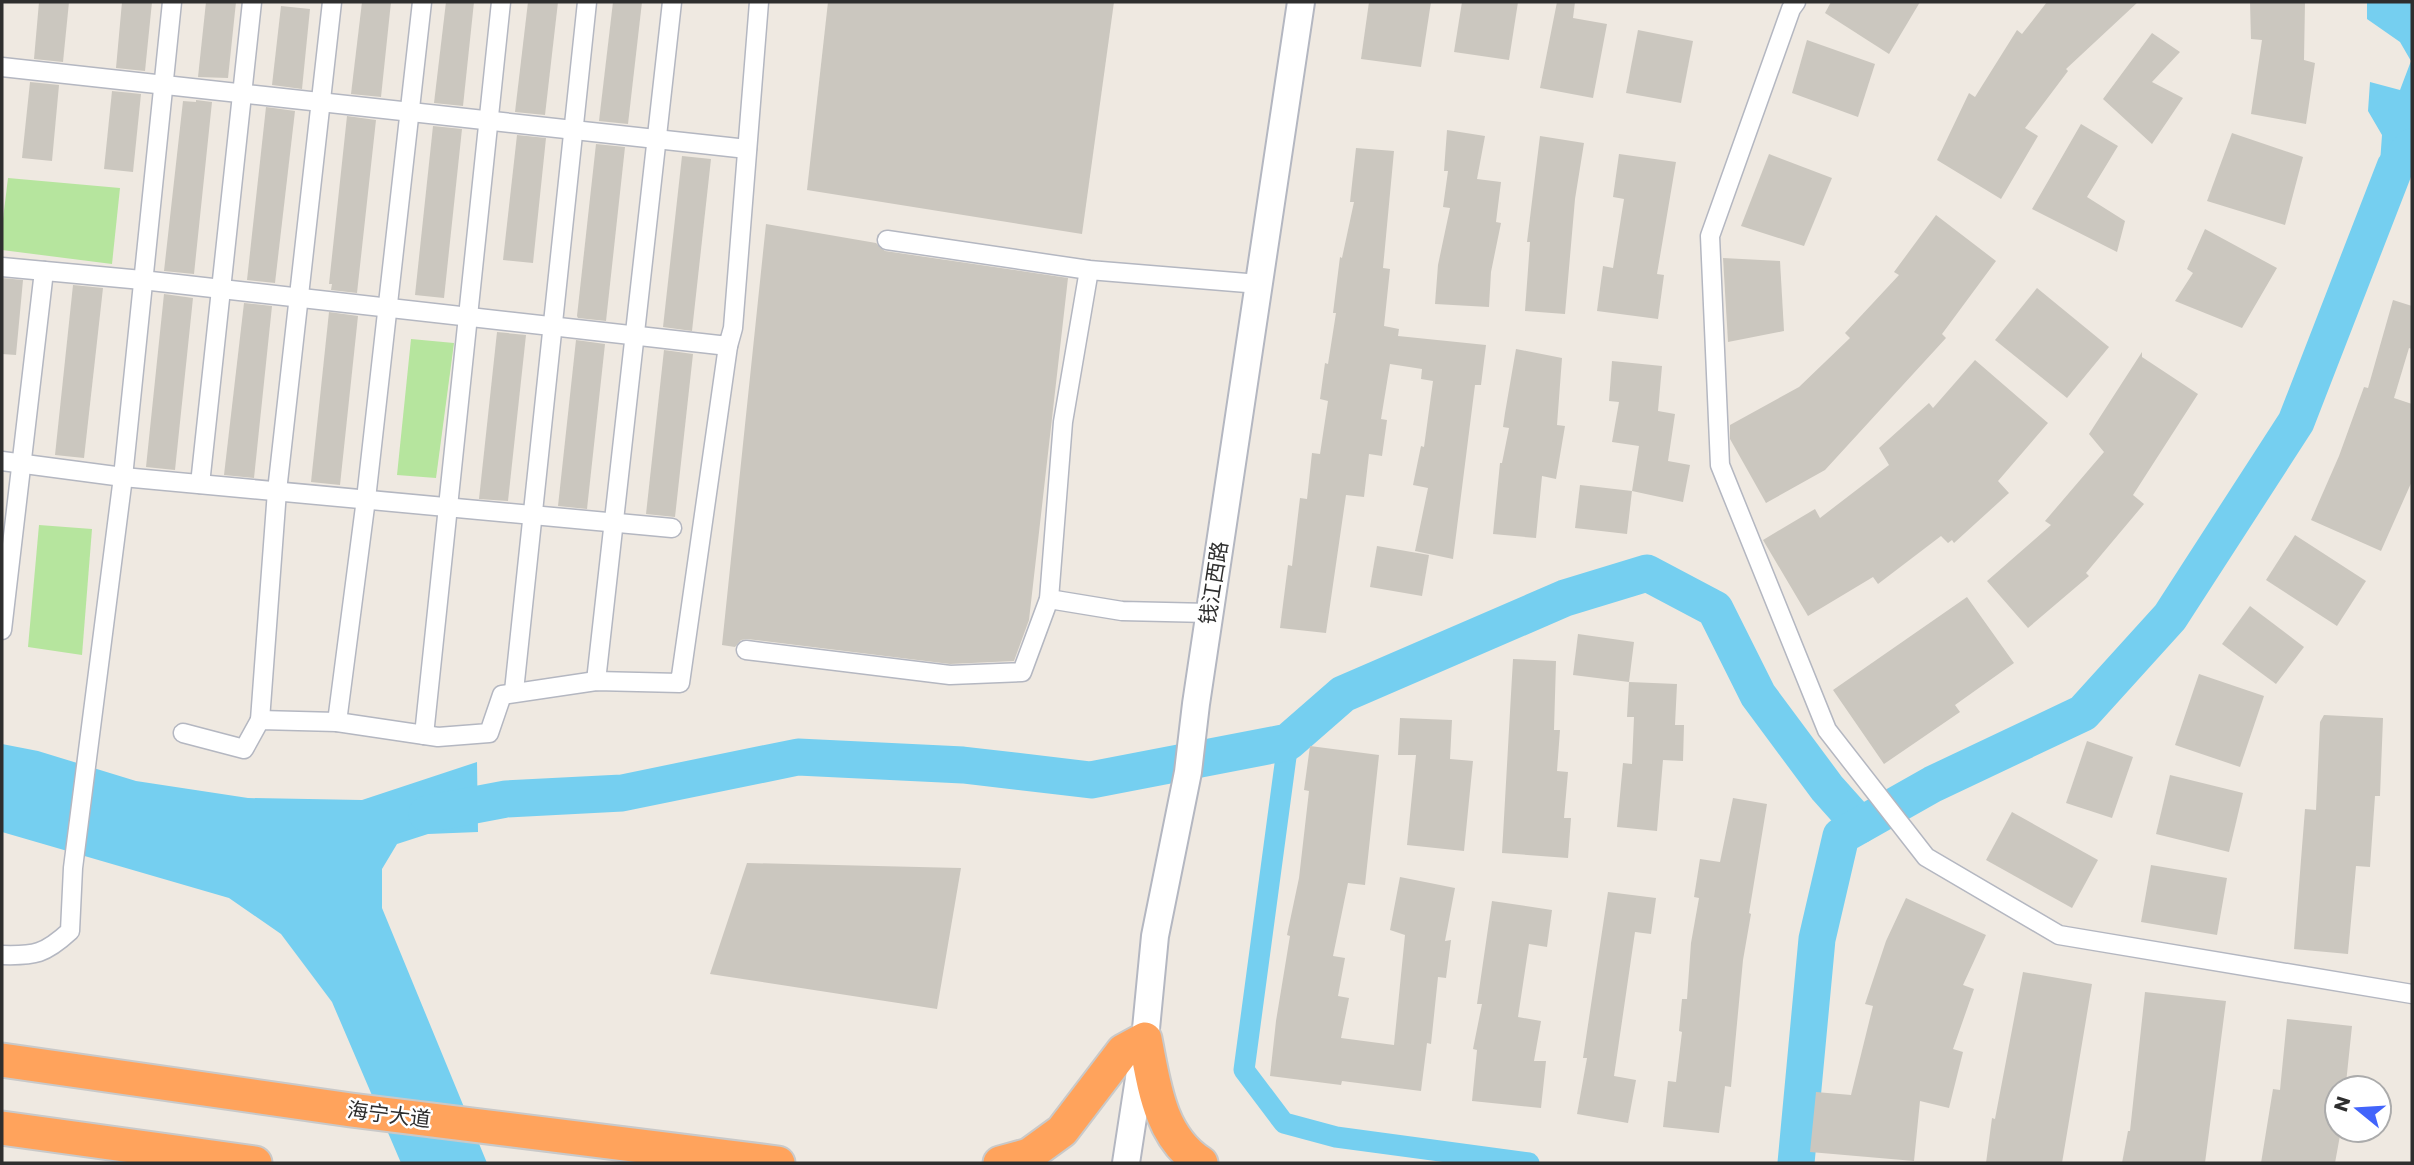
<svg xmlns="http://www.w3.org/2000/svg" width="2414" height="1165" font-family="Poppins,'Noto Sans SC',sans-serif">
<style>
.green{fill:#b6e59e}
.water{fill:#75cff0}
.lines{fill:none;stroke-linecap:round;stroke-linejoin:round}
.canal{stroke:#75cff0;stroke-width:21}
.river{stroke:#75cff0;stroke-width:37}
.building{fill:#cbc7bf}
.street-casing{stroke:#b4b7c1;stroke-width:21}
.secondary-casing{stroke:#b4b7c1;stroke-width:30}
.highway-casing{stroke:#c9c9c9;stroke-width:37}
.street{stroke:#fff;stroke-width:18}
.secondary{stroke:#fff;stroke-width:26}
.highway{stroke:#ffa35c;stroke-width:33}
.labels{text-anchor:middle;stroke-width:5;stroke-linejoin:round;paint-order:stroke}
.street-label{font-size:21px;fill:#2e2e2e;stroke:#fff}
</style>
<rect width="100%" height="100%" fill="#efe9e1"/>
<g class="green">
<polygon points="8,178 120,188 112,264 2,250 2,227"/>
<polygon points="411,339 454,343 436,478 397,475"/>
<polygon points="39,525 92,529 82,655 28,647"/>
</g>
<g class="water">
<polygon points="2367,2 2412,2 2412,157 2380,163 2382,135 2368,111 2370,82 2400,90 2411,61 2400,42 2367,19"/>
<polygon points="2,744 38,751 136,781 248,798 362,800 477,762 478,832 428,834 397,844 382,869 382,908 487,1163 401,1163 332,1002 281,934 229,898 2,832"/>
</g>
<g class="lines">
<polyline class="canal" points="1288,742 1244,1070 1284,1123 1336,1137 1529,1163"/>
<g class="river">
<polyline points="427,814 506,799 622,793 798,757 963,765 1091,780 1288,742 1343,694 1565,598 1647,573 1715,609 1758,695 1827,788 1860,825"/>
<polyline points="1796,1163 1817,939 1841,836 1933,784 2083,713 2170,617 2296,422 2395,167 2412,147"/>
</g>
</g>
<g class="building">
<polygon points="39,2 69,2 63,62 34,59"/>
<polygon points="122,2 152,2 145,71 116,68"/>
<polygon points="206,2 236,2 228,78 198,77"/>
<polygon points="362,2 391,2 381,97 351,94"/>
<polygon points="446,2 474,2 463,106 434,103"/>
<polygon points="528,2 558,2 545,115 515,112"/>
<polygon points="613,2 642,2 628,124 599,121"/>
<polygon points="828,2 1114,2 1082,234 807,190"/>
<polygon points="1369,2 1431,2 1421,67 1361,59"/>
<polygon points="1462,2 1518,2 1509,60 1454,52"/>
<polygon points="1557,2 1575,2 1573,18 1607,24 1593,98 1540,88"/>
<polygon points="1831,2 1920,2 1889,54 1825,13"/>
<polygon points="2047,2 2138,2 2066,69 2068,71 2025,128 2038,136 2001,199 1937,160 1969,93 1975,97 2017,30 2022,34"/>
<polygon points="2250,2 2305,2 2304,60 2315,63 2306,124 2251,114 2262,40 2251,39"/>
<polygon points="281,6 310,9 302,89 272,85"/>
<polygon points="1638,30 1693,41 1681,103 1626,93"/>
<polygon points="2152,33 2180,52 2152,82 2183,98 2152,144 2103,99"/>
<polygon points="1807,40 1875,64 1858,117 1792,93"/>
<polygon points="30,82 59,85 52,161 22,158"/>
<polygon points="112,91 141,94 133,172 104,169"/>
<polygon points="196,100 212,102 194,274 164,271 183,101 196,102"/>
<polygon points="266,107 295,111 275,283 247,280"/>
<polygon points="347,116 376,120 357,293 331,290 332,284 329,284"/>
<polygon points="2081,124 2118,146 2087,197 2125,221 2117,252 2032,209"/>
<polygon points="433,126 462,129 444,298 415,295"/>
<polygon points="1447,130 1485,136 1477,179 1501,182 1496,222 1501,223 1491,272 1489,307 1435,304 1438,265 1450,208 1443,207 1448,171 1444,171"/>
<polygon points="2232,133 2303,157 2285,225 2207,201"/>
<polygon points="517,135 546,138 533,263 503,260"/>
<polygon points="1540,136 1584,143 1575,199 1565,314 1525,311 1530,242 1527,242"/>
<polygon points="596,144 625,147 606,321 578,318 577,316"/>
<polygon points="1356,148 1394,151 1383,268 1390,269 1384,326 1399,329 1398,336 1486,345 1481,385 1475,385 1453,559 1415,551 1428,488 1413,485 1421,446 1424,447 1433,381 1421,379 1422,369 1390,364 1381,419 1387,420 1382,456 1369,454 1364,497 1346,495 1326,633 1280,628 1288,565 1292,566 1300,498 1307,499 1312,453 1320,454 1328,401 1320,399 1325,363 1328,364 1336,313 1333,313 1340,257 1342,258 1354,202 1350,202"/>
<polygon points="1619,154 1676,162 1657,274 1664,275 1658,319 1597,311 1603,266 1613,268 1624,199 1613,197"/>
<polygon points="1769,154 1832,178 1804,246 1741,226"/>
<polygon points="682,156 711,159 692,331 663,327"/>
<polygon points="1936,215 1996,261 1942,334 1946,338 1825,470 1766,503 1730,439 1730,425 1799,387 1850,338 1845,333 1899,275 1894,272"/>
<polygon points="766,224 876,243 885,251 1068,278 1029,620 1014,661 950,664 747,639 741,640 735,647 722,645"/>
<polygon points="2205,229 2277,268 2242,328 2175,301 2193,273 2187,269"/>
<polygon points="1723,258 1780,261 1784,331 1728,342"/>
<polygon points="2,278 23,280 16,355 2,354"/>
<polygon points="73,285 103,288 84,458 55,455"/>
<polygon points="2037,288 2109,347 2067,398 1995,340"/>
<polygon points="164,294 193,298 175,470 146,467"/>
<polygon points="2393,300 2412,306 2412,349 2409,348 2394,398 2412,404 2412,481 2381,551 2311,520 2339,456 2364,387 2368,388"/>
<polygon points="244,303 272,306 254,478 224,475"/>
<polygon points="329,312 358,316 340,485 311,482"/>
<polygon points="497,332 526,335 508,501 479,499"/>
<polygon points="576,340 605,344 587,509 558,506"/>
<polygon points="1516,349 1562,358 1557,425 1565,426 1556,479 1542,476 1536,538 1493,534 1500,463 1502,463 1509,428 1503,427 1505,413"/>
<polygon points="664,350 693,354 675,517 646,514"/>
<polygon points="2142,352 2142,357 2198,394 2133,495 2144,504 2086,573 2089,576 2028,628 1987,581 2051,525 2045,521 2104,452 2089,434"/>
<polygon points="1975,360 2048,423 1998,481 2009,493 1954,543 1952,540 1948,543 1941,536 1878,584 1873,577 1808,616 1763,540 1815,509 1820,518 1889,465 1879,448 1929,403 1933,408"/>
<polygon points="1612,361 1662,366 1658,411 1675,414 1668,461 1690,465 1683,502 1632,491 1639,446 1612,442 1619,402 1609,401"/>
<polygon points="1580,485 1632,491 1627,534 1575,528"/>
<polygon points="2295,535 2366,581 2337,626 2266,580"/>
<polygon points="1377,546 1429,555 1422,596 1370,587"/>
<polygon points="1967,597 2014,663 1955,705 1960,712 1884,764 1833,690"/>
<polygon points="2250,606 2304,647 2276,684 2222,644"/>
<polygon points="1578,634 1634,642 1629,682 1573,675"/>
<polygon points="1513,659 1556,661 1554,730 1560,730 1557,771 1568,772 1564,818 1571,818 1568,858 1502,853"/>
<polygon points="2199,674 2264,696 2240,767 2175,745"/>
<polygon points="1629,682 1677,684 1675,725 1684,725 1683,761 1663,760 1657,831 1617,827 1623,763 1632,764 1634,717 1627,717"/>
<polygon points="2324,715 2383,718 2380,796 2375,796 2370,867 2356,866 2348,954 2294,949 2305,809 2316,810 2320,722"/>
<polygon points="1400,718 1452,720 1450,759 1473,761 1464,851 1407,845 1416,755 1398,755"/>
<polygon points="2087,741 2133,757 2112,818 2066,803"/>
<polygon points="1310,746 1379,755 1365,885 1348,883 1333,956 1345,958 1338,996 1349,998 1341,1038 1394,1045 1405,935 1390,930 1400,877 1455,888 1445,941 1451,940 1446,978 1438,977 1431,1044 1427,1043 1421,1091 1342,1081 1341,1085 1270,1076 1276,1021 1290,936 1287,935 1299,878 1309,791 1304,790"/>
<polygon points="2170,775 2243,793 2229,852 2156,834"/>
<polygon points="1733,798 1767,804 1749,913 1751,914 1743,960 1731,1087 1725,1086 1719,1133 1663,1127 1668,1081 1676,1082 1682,1032 1679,1031 1682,999 1687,999 1691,943 1699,898 1694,897 1700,859 1720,862"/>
<polygon points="2012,812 2098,860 2072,908 1986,860"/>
<polygon points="747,863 961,868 937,1009 710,974"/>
<polygon points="2151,865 2227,878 2217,935 2141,922"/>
<polygon points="1608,892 1656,898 1651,934 1635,932 1614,1076 1636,1080 1628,1123 1577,1114 1587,1058 1583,1058"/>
<polygon points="1906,898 1986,935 1963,985 1974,989 1953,1049 1963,1052 1949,1108 1920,1101 1914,1161 1810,1152 1816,1092 1851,1095 1873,1006 1865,1004 1886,941"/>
<polygon points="1492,901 1552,910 1547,947 1529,944 1518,1017 1541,1021 1534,1061 1546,1061 1541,1108 1472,1101 1477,1050 1473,1049 1482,1004 1477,1004"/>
<polygon points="2023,972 2092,984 2062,1163 1986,1163 1992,1118 1995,1119"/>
<polygon points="2145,992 2226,1001 2205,1163 2122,1163 2128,1131 2130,1131"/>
<polygon points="2287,1019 2352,1026 2346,1083 2337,1082 2337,1130 2341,1130 2335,1163 2261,1163 2273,1089 2280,1090"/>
</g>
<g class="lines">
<defs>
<g id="street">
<polyline points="1796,2 1791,9 1710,236 1720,465 1827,730 1926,857 2059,935 2412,994"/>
<polyline points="2,67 747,149"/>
<polyline points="887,240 1089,270 1259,284"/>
<polyline points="2,267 142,280 728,346 733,328 759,2"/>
<polyline points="2,461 123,477 672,528"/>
<polyline points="200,484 252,2"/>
<polyline points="1049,599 1122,611 1209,613"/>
<polyline points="2,630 44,271"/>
<polyline points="746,650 950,675 1022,672 1049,599 1063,422 1089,270"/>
<polyline points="596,681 672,2"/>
<polyline points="514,691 587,2"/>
<polyline points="260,720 277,491 332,2"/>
<polyline points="337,722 366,499 422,2"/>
<polyline points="183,733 244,749 260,720 337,722 438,737 489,733 502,695 596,681 680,683 728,346"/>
<polyline points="424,735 501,2"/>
<path d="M2,955C35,956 45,954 70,931L73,868L123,477L172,2"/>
</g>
<polyline id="secondary" points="1126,1163 1145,1039 1155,936 1188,772 1196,704 1301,2"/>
<g id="highway">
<polyline points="2,1060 351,1110 778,1163"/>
<polyline points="2,1128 255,1163"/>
<path d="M1000,1163L1029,1155L1062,1131L1123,1051L1145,1039C1154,1084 1159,1136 1201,1163"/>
</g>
</defs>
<use href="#street" class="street-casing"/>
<use href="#secondary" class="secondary-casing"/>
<use href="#highway" class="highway-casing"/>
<use href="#street" class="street"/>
<use href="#secondary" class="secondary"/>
<use href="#highway" class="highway"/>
</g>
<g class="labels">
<g class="street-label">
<text transform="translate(1214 583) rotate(-81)" y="7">钱江西路</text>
<text transform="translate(389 1115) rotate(7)" y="7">海宁大道</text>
</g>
</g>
<rect width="2414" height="1165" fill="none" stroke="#2e2e2e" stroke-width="7"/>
<g transform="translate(2358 1109) rotate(288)"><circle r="33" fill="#ffffff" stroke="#ababab" stroke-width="2"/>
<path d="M0-5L12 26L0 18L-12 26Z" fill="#4264fb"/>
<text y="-10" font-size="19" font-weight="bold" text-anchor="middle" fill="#2e2e2e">N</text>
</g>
</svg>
